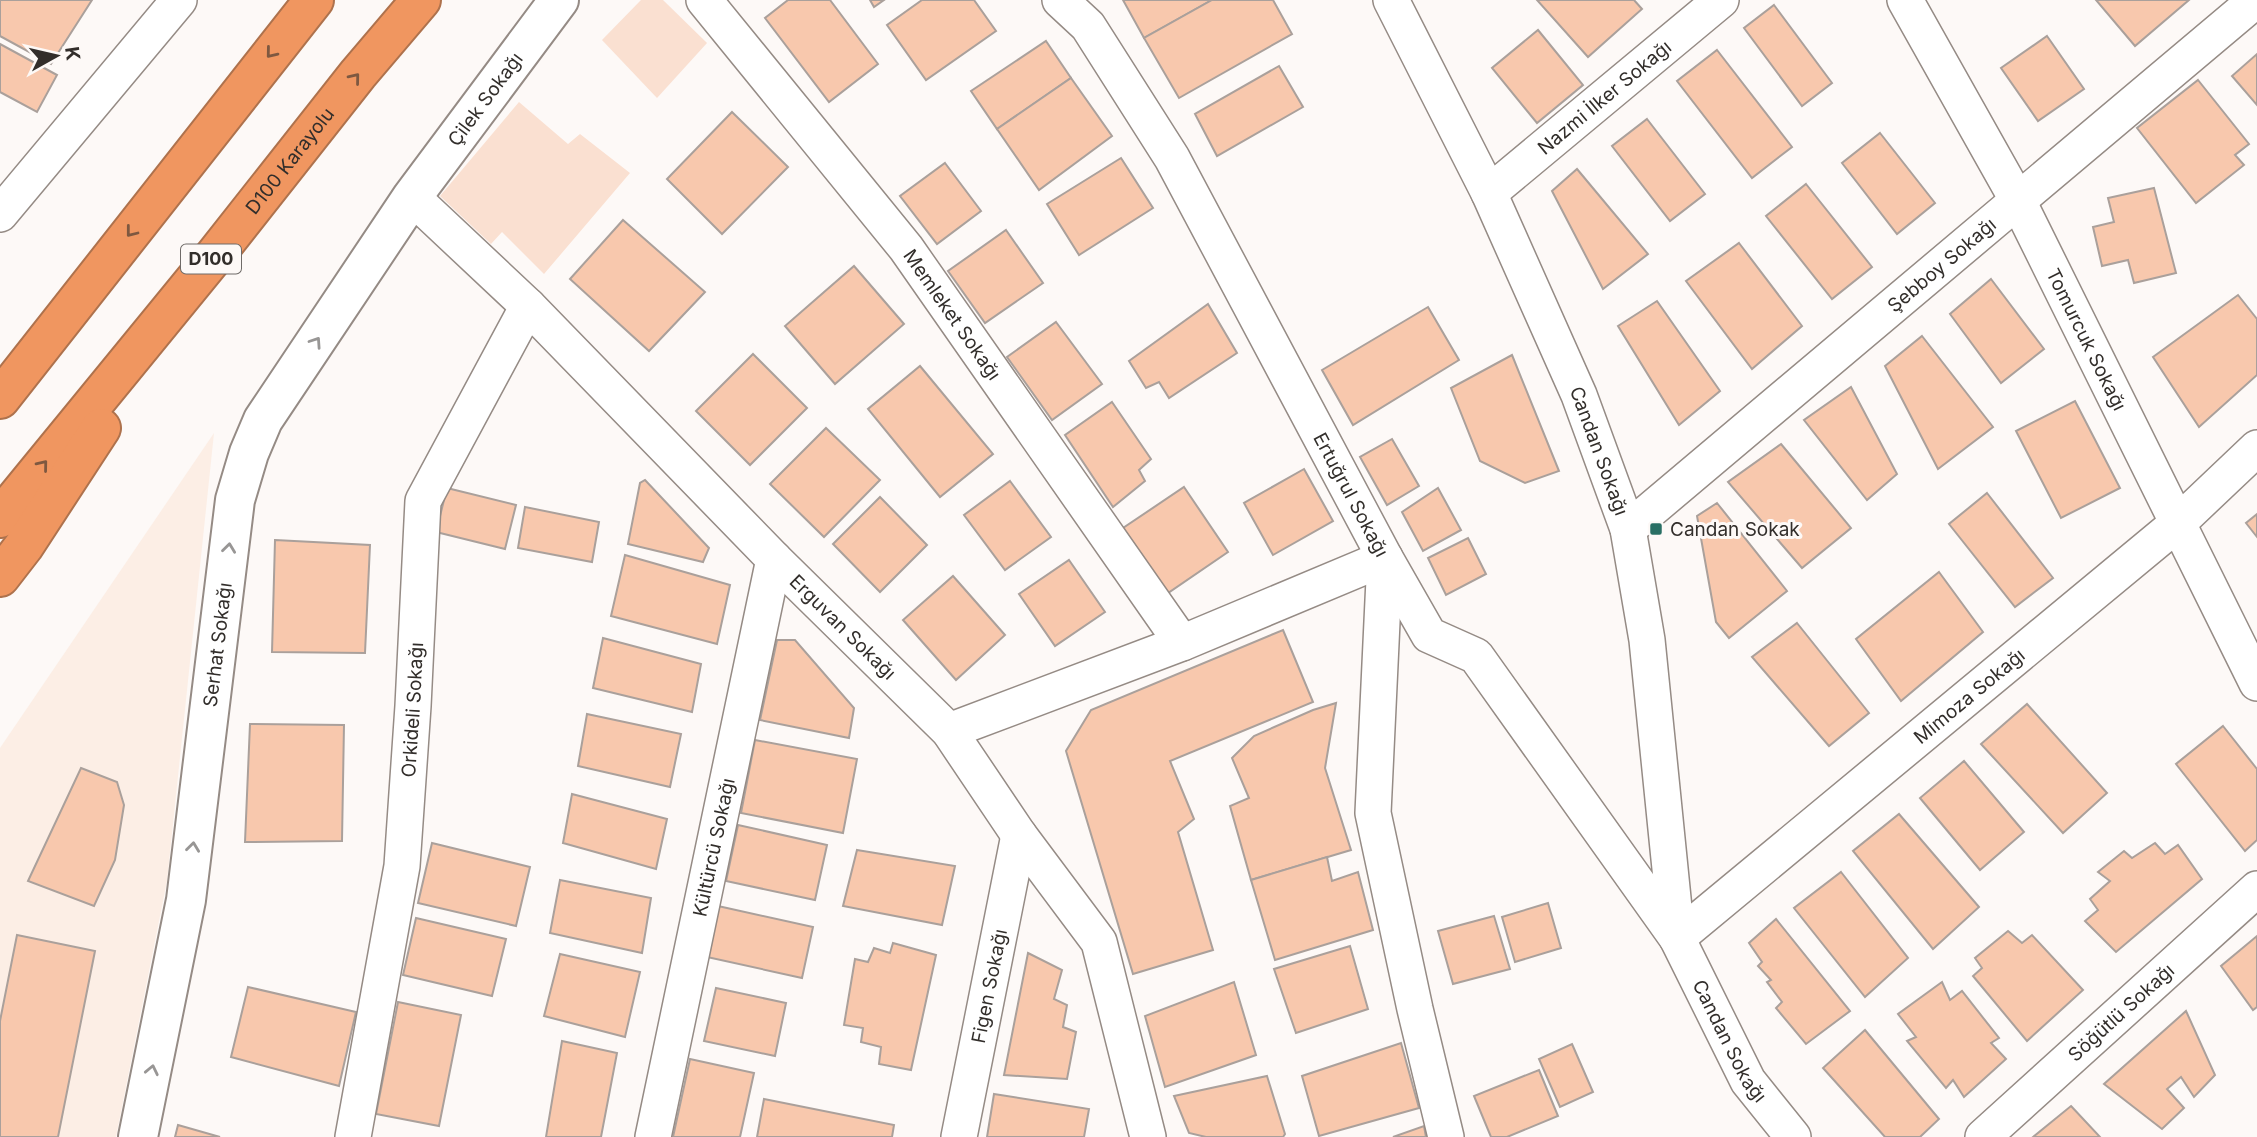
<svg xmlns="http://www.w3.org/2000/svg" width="2257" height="1137" font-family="Inter,sans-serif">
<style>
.built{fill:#fceee5}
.green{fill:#fae0d1}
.building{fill:#f8c8ad;stroke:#aaa09b;stroke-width:2}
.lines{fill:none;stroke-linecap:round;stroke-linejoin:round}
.street-casing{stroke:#958b85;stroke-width:38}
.secondary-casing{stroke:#958b85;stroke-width:42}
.highway-casing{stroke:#ae724d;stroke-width:42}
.street{stroke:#fff;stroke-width:35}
.secondary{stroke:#fff;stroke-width:38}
.highway{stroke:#f09660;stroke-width:38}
.oneway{stroke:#7e5840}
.oneway2{stroke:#989695}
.poi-dot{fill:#296f64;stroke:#fdf9f7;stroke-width:2.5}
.labels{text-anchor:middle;stroke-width:6;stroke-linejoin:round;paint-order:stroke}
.shield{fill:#fdf9f7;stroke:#6f6b68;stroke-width:2}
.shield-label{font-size:18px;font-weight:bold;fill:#322e2b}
.street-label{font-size:19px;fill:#322e2b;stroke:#fdf9f7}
.poi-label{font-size:19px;fill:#322e2b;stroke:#fdf9f7;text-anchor:start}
</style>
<rect width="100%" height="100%" fill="#fdf9f7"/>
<polygon class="built" points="214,433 167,881 116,1137 0,1137 0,748"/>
<g class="green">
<polygon points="641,0 663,0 707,43 657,98 602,40"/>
<polygon points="519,102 568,144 580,134 630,173 544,274 502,232 491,244 440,196"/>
</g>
<g class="building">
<polygon points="0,0 92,0 51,64 0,36"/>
<polygon points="788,0 830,0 878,64 829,102 765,18"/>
<polygon points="870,0 884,0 874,7"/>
<polygon points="922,0 974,0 996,31 926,80 887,25"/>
<polygon points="1123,0 1212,0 1144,38"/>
<polygon points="1212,0 1273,0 1292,34 1179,98 1144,38"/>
<polygon points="1537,0 1634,0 1642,9 1588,57"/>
<polygon points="2096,0 2189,0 2135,46"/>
<polygon points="1774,5 1832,83 1802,106 1744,28"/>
<polygon points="1538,30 1583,85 1537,123 1492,68"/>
<polygon points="2047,36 2084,89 2038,121 2001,68"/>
<polygon points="1046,41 1071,78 997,129 971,91"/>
<polygon points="0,44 57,75 37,112 0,92"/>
<polygon points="1717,50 1792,147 1752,178 1677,81"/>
<polygon points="2257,54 2257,105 2232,76"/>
<polygon points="1279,66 1303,107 1217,156 1195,114"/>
<polygon points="1071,78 1112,136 1039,190 997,129"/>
<polygon points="2198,80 2249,144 2235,155 2244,165 2196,203 2137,128"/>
<polygon points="732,112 788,167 722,234 667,179"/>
<polygon points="1647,119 1705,194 1670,221 1612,146"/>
<polygon points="1880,133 1935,203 1897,234 1842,163"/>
<polygon points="1121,158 1153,208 1079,255 1047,204"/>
<polygon points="945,163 981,211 937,244 900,196"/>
<polygon points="1577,169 1648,254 1603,289 1552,191"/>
<polygon points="1806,184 1872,267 1832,299 1766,216"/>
<polygon points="2154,188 2176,273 2134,283 2128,260 2102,266 2093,227 2114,222 2108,198"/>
<polygon points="623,220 705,292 649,351 570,279"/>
<polygon points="1006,230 1043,283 985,323 948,271"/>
<polygon points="1739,243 1802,326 1752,369 1686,281"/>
<polygon points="854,266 904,324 835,384 785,326"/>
<polygon points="1991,279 2044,349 2001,383 1950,314"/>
<polygon points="2238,295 2257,319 2257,375 2199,427 2153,357"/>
<polygon points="1657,301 1720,391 1679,425 1618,326"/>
<polygon points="1208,304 1237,353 1169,398 1159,382 1146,388 1129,361"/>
<polygon points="1428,307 1459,360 1353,425 1322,370"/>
<polygon points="1056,322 1102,384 1052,420 1007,357"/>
<polygon points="1922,336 1993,427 1938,469 1885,366"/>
<polygon points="753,354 807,408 750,465 696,411"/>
<polygon points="1512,355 1559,471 1525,483 1480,461 1451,388"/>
<polygon points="920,366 993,454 940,497 868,409"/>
<polygon points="1851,387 1897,474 1867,500 1804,420"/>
<polygon points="2075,401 2120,488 2061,518 2016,431"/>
<polygon points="1112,402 1151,459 1139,470 1145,481 1113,507 1065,435"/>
<polygon points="826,428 880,480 824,537 770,484"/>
<polygon points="1392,439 1419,486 1387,505 1360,457"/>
<polygon points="1781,444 1851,528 1802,568 1728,482"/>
<polygon points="1304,469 1333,521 1273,555 1244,503"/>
<polygon points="645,480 709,548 703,562 628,544 640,483"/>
<polygon points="1010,481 1051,537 1005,570 964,515"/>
<polygon points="1184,487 1228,552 1168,593 1123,528"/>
<polygon points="447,488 516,505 505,549 436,532"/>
<polygon points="1438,488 1461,530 1423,551 1402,512"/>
<polygon points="1987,493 2053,578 2015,607 1949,524"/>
<polygon points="880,497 927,545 880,592 833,544"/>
<polygon points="1717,503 1787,591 1729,638 1716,622 1697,516"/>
<polygon points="525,507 599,522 592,562 518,548"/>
<polygon points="2257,514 2257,537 2246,523"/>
<polygon points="1468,538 1486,574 1446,595 1428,558"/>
<polygon points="275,540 370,545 365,653 272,652"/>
<polygon points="625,555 730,585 717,644 611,616"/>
<polygon points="1069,560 1105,612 1055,646 1019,594"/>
<polygon points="1939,572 1983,632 1901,701 1856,639"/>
<polygon points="953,576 1005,635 956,680 903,620"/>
<polygon points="1797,623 1869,713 1829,746 1752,657"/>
<polygon points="1283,630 1313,702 1170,761 1194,819 1178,832 1213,950 1133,974 1066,751 1091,710"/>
<polygon points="603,638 701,664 692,712 593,688"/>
<polygon points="777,640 795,640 854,708 849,738 760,720"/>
<polygon points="1336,703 1325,768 1351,850 1251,880 1230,806 1249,798 1232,758 1254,736 1313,710"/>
<polygon points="2027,704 2107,793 2063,833 1981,744"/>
<polygon points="587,714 681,734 670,787 578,766"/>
<polygon points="250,724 344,725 342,841 245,842"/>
<polygon points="2223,726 2257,769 2257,840 2245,851 2176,764"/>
<polygon points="755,740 857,759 843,833 741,813"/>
<polygon points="1964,761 2024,832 1980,870 1920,798"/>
<polygon points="81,768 117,782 124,805 115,860 94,906 28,881"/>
<polygon points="572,794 667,819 656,869 563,843"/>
<polygon points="1899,814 1979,907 1933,949 1853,851"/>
<polygon points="738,825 827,845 815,900 726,881"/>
<polygon points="432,843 530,867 516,926 418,903"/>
<polygon points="2155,843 2165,854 2178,845 2202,879 2116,952 2085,921 2098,910 2090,899 2110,881 2098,872 2124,851 2132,858"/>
<polygon points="857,850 955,866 942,925 843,906"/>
<polygon points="1327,857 1332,881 1358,872 1373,930 1275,960 1251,880"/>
<polygon points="1841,872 1908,958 1865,997 1794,908"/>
<polygon points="560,880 651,898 642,953 550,933"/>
<polygon points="1548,903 1561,948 1515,962 1502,917"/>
<polygon points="718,906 813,927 802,978 707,957"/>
<polygon points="1494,916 1510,969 1453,984 1438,931"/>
<polygon points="416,918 506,939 492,996 403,975"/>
<polygon points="1776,919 1850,1011 1806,1044 1776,1008 1782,1002 1767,982 1771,980 1758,966 1762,962 1749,943"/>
<polygon points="2008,931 2022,943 2032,935 2083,990 2027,1041 1973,976 1982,968 1975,958"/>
<polygon points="17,935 95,951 58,1137 0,1137 0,1021"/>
<polygon points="2257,936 2257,1007 2253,1010 2221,966"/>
<polygon points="893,943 936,955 911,1070 879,1064 881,1047 861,1042 863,1028 844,1025 855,959 868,962 874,948 890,953"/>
<polygon points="1350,946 1368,1009 1296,1033 1274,969"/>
<polygon points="1028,953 1062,970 1054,999 1067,1005 1063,1027 1076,1032 1067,1079 1004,1075"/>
<polygon points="560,954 640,972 625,1037 544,1016"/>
<polygon points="1234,982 1256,1055 1165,1087 1145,1016"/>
<polygon points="1942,982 1950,1000 1962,991 1999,1038 1991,1043 2006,1059 1964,1097 1953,1080 1946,1088 1907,1041 1916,1037 1898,1014"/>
<polygon points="248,987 356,1012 339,1086 231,1057"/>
<polygon points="716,988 786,1003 775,1056 704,1041"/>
<polygon points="398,1002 461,1015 439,1126 376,1114"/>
<polygon points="2186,1011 2215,1075 2194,1097 2181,1077 2167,1089 2184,1108 2162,1129 2104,1084"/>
<polygon points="1865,1030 1939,1119 1920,1137 1885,1137 1823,1068"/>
<polygon points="562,1041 617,1053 601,1137 546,1137"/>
<polygon points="1401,1043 1419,1108 1319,1136 1302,1076"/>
<polygon points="1572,1044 1593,1092 1560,1107 1539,1059"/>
<polygon points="690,1059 754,1073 740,1137 673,1137"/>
<polygon points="1539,1070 1558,1116 1507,1137 1491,1137 1474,1096"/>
<polygon points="1267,1076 1285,1134 1283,1137 1206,1137 1189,1133 1174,1096"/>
<polygon points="994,1094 1089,1109 1084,1137 987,1137"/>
<polygon points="764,1099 894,1125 892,1137 757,1137"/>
<polygon points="2071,1106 2100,1137 2033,1137"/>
<polygon points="178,1125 220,1137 175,1137"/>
<polygon points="1424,1126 1426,1137 1393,1137"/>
</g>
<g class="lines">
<defs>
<g id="street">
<path id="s1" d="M704,0L906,248L1182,643"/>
<path id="s2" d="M1060,0L1088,26L1172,158L1385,558L1373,813L1415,1009L1446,1137"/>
<path id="s3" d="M1391,0L1489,193L1579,395L1628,529L1647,640L1677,938L1748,1081L1793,1137"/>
<path id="s4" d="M1905,0L2018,201L2257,683"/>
<path id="s5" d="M1489,193L1721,0"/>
<path id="s6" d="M412,197L528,306L774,559L949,731L1019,835L1099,942L1148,1137"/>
<polyline points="0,214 179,0"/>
<path id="s7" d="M1628,529L2256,0"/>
<path id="s8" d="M949,731L1182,643L1385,558L1429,635L1476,656L1677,938L2178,523L2257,448"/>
<path id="s9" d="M353,1137L402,866L413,706L423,501L528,306"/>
<path id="s10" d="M653,1137L774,559"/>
<path id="s11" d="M959,1137L1019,835"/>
<path id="s12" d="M1983,1137L2257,889"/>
</g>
<g id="secondary">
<path id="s13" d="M138,1137L186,900L235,500L249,453L263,420L412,197L559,0"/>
</g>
<g id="highway">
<polyline points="0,399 314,0"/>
<path id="s14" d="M0,518L216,254L358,74L421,0"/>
<polyline points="0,577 24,546 101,428"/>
</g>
</defs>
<use href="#street" class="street-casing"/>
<use href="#secondary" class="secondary-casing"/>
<use href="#highway" class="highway-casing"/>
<use href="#street" class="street"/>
<use href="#secondary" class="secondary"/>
<use href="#highway" class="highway"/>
</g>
<defs><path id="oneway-chevron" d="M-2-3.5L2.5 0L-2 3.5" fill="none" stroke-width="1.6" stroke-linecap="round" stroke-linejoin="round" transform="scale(1.75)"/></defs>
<g class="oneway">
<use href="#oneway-chevron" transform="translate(271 53) rotate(129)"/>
<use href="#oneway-chevron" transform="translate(355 78) rotate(-51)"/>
<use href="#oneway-chevron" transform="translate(131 232) rotate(128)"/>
<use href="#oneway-chevron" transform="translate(43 465) rotate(-51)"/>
</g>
<g class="oneway2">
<use href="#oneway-chevron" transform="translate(316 342) rotate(-56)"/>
<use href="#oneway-chevron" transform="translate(229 548) rotate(-83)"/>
<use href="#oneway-chevron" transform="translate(193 847) rotate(-83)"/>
<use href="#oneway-chevron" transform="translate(152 1070) rotate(-78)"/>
</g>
<rect class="poi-dot" x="1649" y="522" width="14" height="14" rx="3.5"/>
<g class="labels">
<rect class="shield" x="181" y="244.5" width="60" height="29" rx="5"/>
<g class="shield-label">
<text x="211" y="265">D100</text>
</g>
<g class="street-label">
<text dy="7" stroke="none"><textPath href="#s5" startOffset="150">Nazmi İlker Sokağı</textPath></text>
<text dy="7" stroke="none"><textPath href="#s13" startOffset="1120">Çilek Sokağı</textPath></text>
<text dy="7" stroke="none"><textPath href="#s14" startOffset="460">D100 Karayolu</textPath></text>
<text dy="7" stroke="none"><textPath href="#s7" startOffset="410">Şebboy Sokağı</textPath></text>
<text dy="7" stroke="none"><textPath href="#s1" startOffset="401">Memleket Sokağı</textPath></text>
<text dy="7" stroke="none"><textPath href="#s4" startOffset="385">Tomurcuk Sokağı</textPath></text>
<text dy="7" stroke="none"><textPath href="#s3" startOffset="497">Candan Sokağı</textPath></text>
<text dy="7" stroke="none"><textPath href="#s2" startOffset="576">Ertuğrul Sokağı</textPath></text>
<text dy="7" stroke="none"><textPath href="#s6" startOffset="609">Erguvan Sokağı</textPath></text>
<text dy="7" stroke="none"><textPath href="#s13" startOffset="499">Serhat Sokağı</textPath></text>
<text dy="7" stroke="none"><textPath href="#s8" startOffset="1335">Mimoza Sokağı</textPath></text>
<text dy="7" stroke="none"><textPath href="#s9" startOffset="432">Orkideli Sokağı</textPath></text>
<text dy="7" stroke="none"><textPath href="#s10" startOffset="296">Kültürcü Sokağı</textPath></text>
<text dy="7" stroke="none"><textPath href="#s11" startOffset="154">Figen Sokağı</textPath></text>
<text dy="7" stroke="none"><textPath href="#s12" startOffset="186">Söğütlü Sokağı</textPath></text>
<text dy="7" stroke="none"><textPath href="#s3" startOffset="1108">Candan Sokağı</textPath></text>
</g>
<g class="poi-label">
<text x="1670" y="536">Candan Sokak</text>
</g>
</g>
<g transform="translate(56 56) rotate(82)" stroke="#fdf9f7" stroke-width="5" paint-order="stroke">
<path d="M0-5L12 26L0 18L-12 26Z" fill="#322e2b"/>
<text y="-10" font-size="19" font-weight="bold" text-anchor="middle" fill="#322e2b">K</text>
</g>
</svg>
